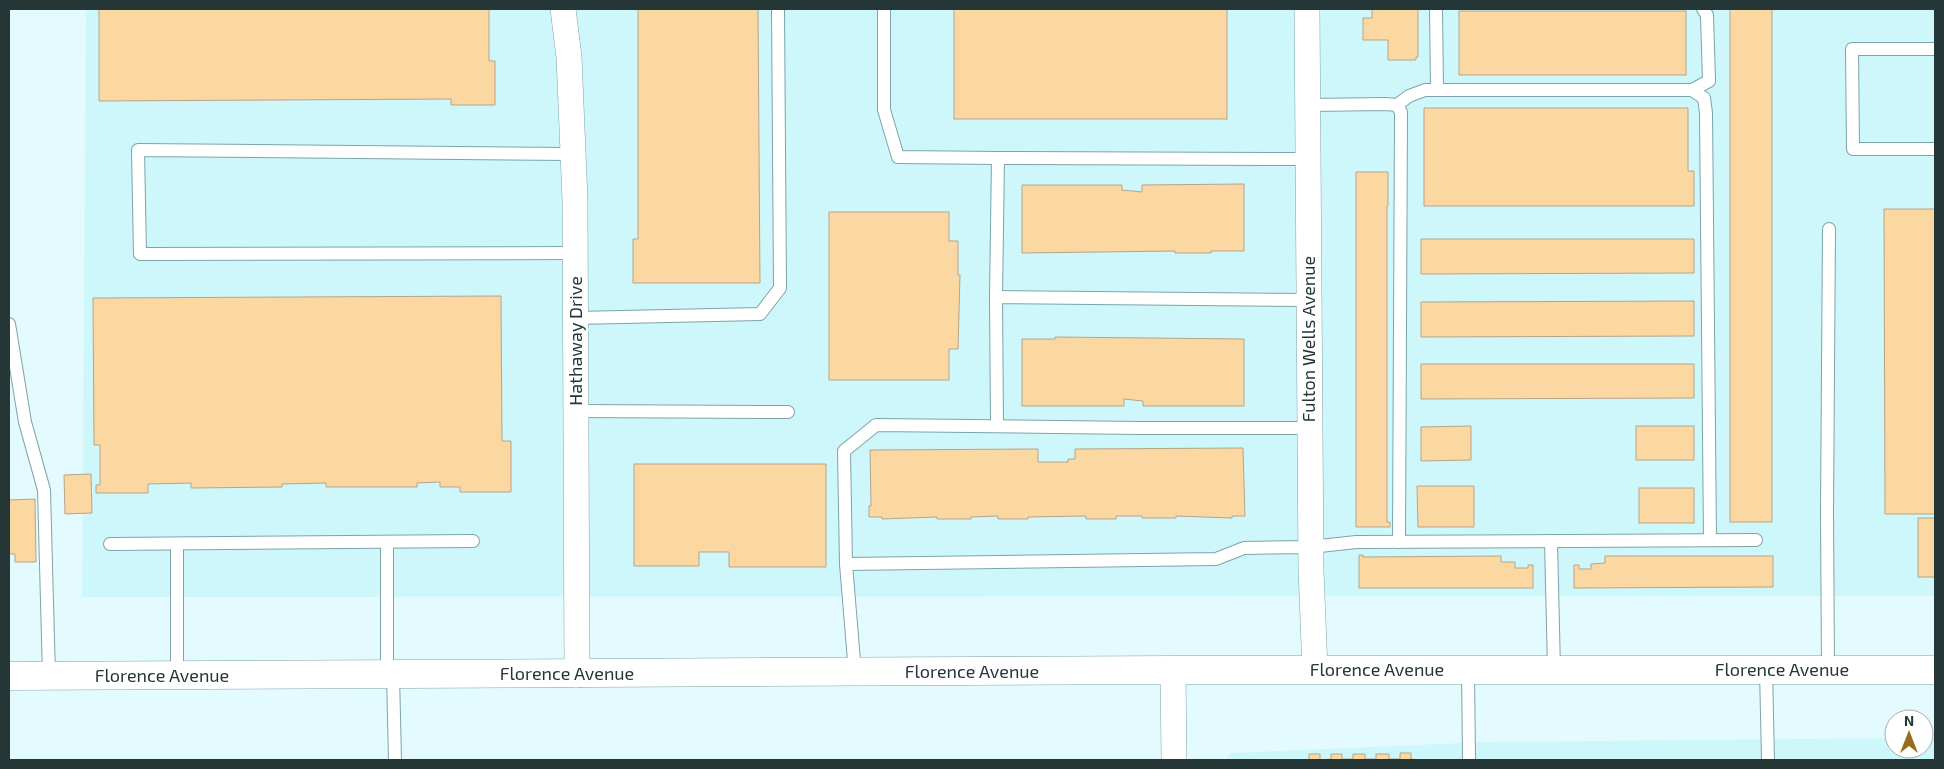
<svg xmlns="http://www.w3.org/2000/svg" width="1944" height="769" font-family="'Exo 2',sans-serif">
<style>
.built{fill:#cef7fc}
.building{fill:#fbd7a1;stroke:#b6a489}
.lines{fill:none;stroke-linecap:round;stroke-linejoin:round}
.service-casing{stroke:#7da4a8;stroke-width:14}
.minor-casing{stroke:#7da4a8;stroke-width:26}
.secondary-casing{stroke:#7da4a8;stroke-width:29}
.service{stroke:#fff;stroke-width:12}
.minor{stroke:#fff;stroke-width:25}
.secondary{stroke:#fff;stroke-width:28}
.labels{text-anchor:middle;stroke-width:5;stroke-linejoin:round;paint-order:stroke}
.street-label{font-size:18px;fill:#253637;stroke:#fff}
</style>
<rect width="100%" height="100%" fill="#e3fbfe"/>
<g class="built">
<polygon points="86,9 1935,9 1935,596 82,597"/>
<polygon points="1894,738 1894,749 1924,749 1924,738 1935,738 1935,760 1226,760 1230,753 1486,742"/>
</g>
<g class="building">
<polygon points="99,9 489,9 489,61 495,61 495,105 451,105 451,99 99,101"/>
<polygon points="638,9 758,9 760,283 633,283 633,239 638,239"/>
<rect x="954" y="9" width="273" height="110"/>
<polygon points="1372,9 1418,9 1418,57 1416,57 1416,60 1388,60 1388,40 1363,40 1363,18 1372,18"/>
<rect x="1730" y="9" width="42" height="513"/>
<rect x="1459" y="11" width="227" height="64"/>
<polygon points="1424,108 1688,108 1688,171 1694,171 1694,206 1424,206"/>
<polygon points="1356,172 1388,172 1388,206 1387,206 1387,522 1390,522 1390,527 1356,527"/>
<polygon points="1244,184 1244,251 1211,251 1211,253 1175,253 1175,251 1022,253 1022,185 1122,185 1122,190 1142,192 1142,185"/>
<polygon points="1884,209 1935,209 1935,514 1885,514"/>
<polygon points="829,212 949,212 949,241 958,241 958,275 960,275 958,349 949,349 949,380 829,380"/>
<polygon points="1421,239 1694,239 1694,273 1421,274"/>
<polygon points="501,296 502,441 511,441 511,492 460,492 460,487 440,487 440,482 417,483 417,487 326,487 326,483 282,484 282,487 191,488 191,483 148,484 148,493 96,493 96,485 100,485 100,445 94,445 93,298"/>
<polygon points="1694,301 1694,336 1421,337 1421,302"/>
<polygon points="1055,337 1244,339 1244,406 1143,406 1143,401 1124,399 1124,406 1022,406 1022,339 1055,339"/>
<polygon points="1421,364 1694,364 1694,398 1421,399"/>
<polygon points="1471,426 1471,460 1421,461 1421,427"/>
<rect x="1636" y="426" width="58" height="34"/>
<polygon points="1243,448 1245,516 1232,516 1232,518 1176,516 1176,518 1142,518 1142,516 1116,516 1116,519 1086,519 1086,516 1028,517 1028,519 998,519 998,516 971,517 971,519 937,519 937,517 882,519 882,517 869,517 869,506 871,506 870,450 1038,449 1038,462 1068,462 1068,459 1075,459 1075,449"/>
<polygon points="634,464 826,464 826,567 729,567 729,552 699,552 699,566 634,566"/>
<polygon points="91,474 92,513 65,514 64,475"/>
<polygon points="1417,486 1474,486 1474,527 1418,527"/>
<rect x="1639" y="488" width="55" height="35"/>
<polygon points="35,499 36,562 15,562 15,554 9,554 9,500"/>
<rect x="1918" y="518" width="17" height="59"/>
<polygon points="1359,555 1363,555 1363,557 1501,556 1501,562 1515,562 1515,568 1528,568 1528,565 1533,565 1533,588 1359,588"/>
<polygon points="1605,556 1773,556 1773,587 1574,588 1574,565 1579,565 1579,569 1591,569 1591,564 1605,563"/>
<polygon points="1400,753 1411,753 1411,759 1423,760 1298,760 1309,760 1309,754 1320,754 1320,760 1331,759 1331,754 1342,754 1342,759 1353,759 1353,754 1365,754 1365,759 1376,759 1376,754 1389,754 1389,759 1400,759"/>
</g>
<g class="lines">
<defs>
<g id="service">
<polyline points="884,9 884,110 898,157 998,158"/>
<polyline points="1436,9 1437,90"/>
<polyline points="1935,49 1852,49 1853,149 1935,149"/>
<polyline points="1692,90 1709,81 1707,15 1703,9"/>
<polyline points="1308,105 1385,104 1397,105 1401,112 1399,542"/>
<polyline points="1397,105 1409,96 1425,90 1692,90 1704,98 1706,113 1710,540"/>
<polyline points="573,154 138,150 140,254 576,253"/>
<polyline points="996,297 998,158 1308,159"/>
<polyline points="576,318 760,314 780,288 778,9"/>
<polyline points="9,324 25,422 44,490 49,676"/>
<polyline points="576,411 788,412"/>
<polyline points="997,426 996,297 1309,300"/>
<polyline points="1551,541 1554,670"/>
<polyline points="110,544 473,541"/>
<polyline points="177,544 177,676"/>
<polyline points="846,564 1216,559 1244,548 1311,547 1356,542 1756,540"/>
<polyline points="1468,670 1469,760"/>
<polyline points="1766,670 1768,760"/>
<polyline points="1828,670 1827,513 1829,229"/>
<polyline points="855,673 846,564 844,451 876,425 1140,428 1310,428"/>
<polyline points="387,675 387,542"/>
<polyline points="393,675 395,760"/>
</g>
<g id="minor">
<polyline points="563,9 569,57 575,200 577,675"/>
<polyline points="1307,9 1311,570 1315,670"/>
<polyline points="1173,670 1174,760"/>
</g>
<polyline id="secondary" points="9,676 1173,670 1935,670"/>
</defs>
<use href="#service" class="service-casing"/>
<use href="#minor" class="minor-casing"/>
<use href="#secondary" class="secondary-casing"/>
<use href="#service" class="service"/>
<use href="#minor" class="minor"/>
<use href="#secondary" class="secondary"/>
</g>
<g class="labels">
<g class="street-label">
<text transform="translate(1309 339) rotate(-90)" y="6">Fulton Wells Avenue</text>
<text transform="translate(576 341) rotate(-90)" y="6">Hathaway Drive</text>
<text x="1377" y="676">Florence Avenue</text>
<text x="1782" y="676">Florence Avenue</text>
<text x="972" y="678">Florence Avenue</text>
<text x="567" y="680">Florence Avenue</text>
<text x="162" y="682">Florence Avenue</text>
</g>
</g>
<rect width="1944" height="769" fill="none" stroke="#253637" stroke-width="20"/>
<g transform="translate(1909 734)"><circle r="24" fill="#ffffff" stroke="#a8afaf"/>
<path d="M0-4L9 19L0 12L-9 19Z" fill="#986c1a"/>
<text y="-8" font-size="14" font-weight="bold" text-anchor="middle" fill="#253637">N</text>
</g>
</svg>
